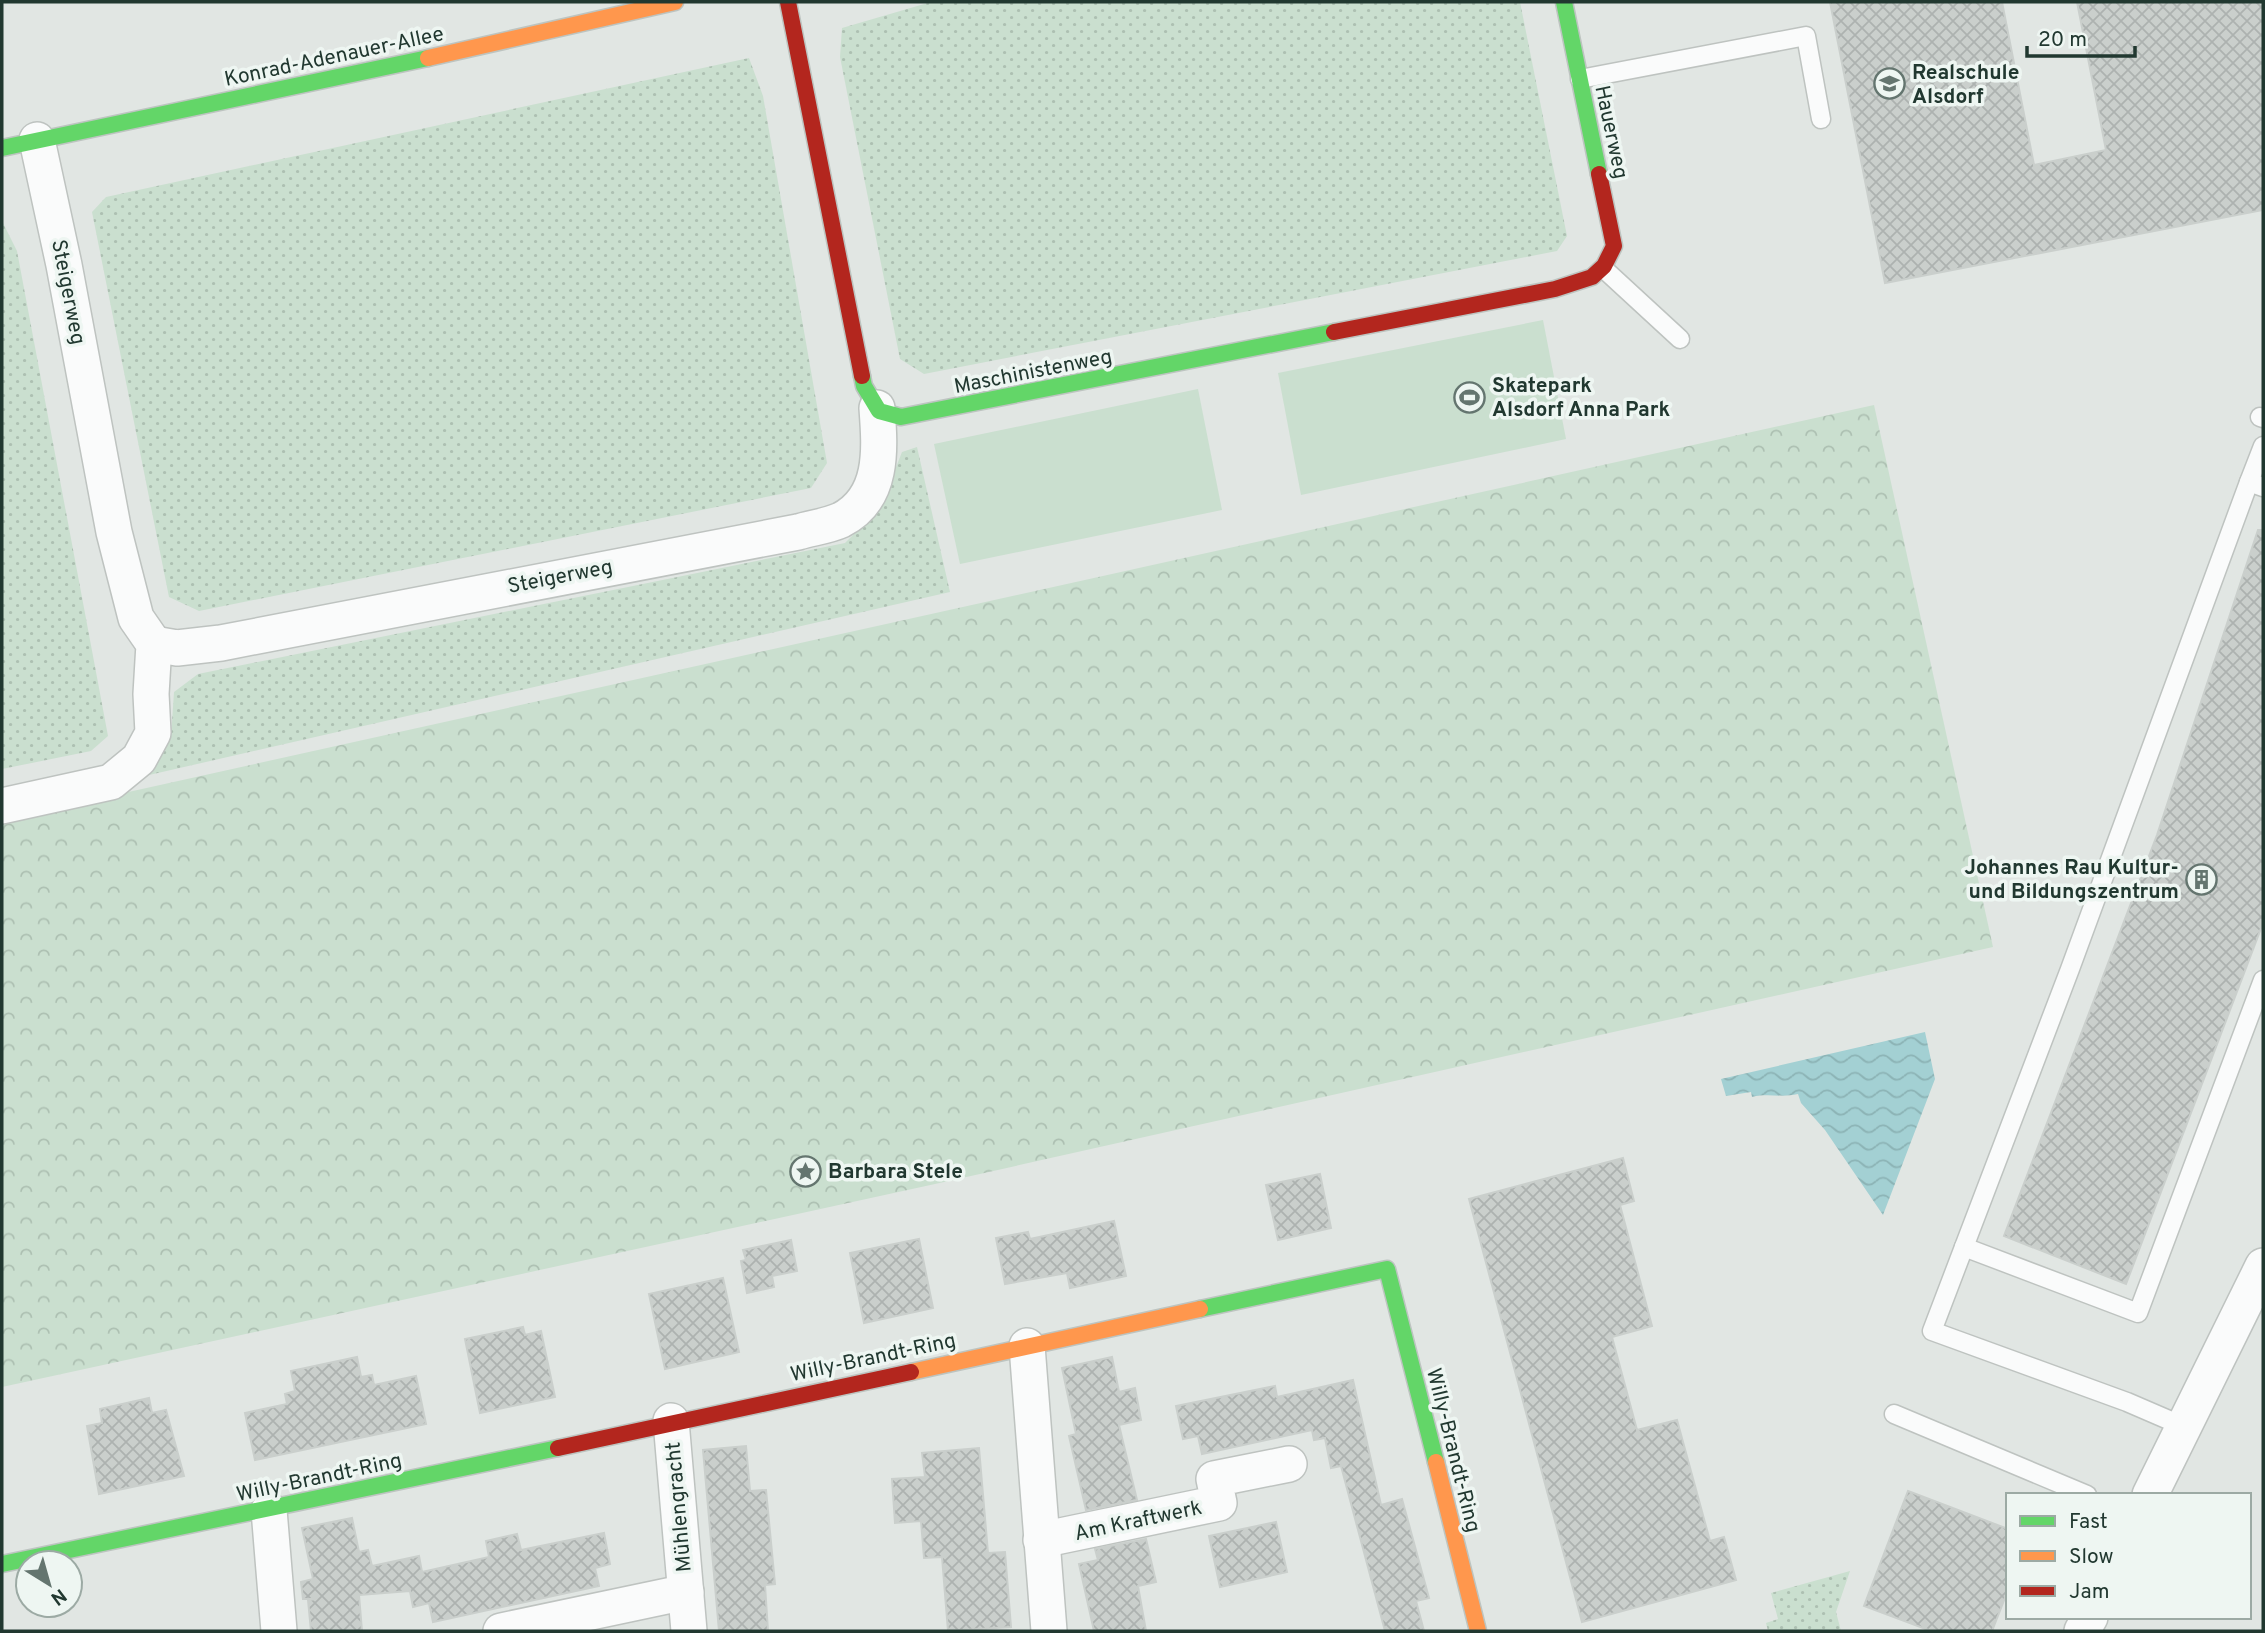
<svg xmlns="http://www.w3.org/2000/svg" width="2265" height="1633" font-family="Overpass,sans-serif">
<style>
.grass{fill:url(#grass-dots)}
.forest{fill:url(#forest-crowns)}
.pitch{fill:#cadfcf}
.water{fill:url(#water-waves)}
.building{fill:url(#building-cross-hatch);stroke:#cacfcc;stroke-width:2}
.lines{fill:none;stroke-linecap:round;stroke-linejoin:round}
.lane-casing{stroke:#bec3c0;stroke-width:21}
.street-casing{stroke:#bec3c0;stroke-width:38}
.fast-casing{stroke:#bdc4c0;stroke-width:19}
.slow-casing{stroke:#bdc4c0;stroke-width:19}
.jam-casing{stroke:#bdc4c0;stroke-width:19}
.lane{stroke:#fafbfb;stroke-width:18}
.street{stroke:#fafbfb;stroke-width:35}
.fast{stroke:#63d668;stroke-width:16}
.slow{stroke:#ff974d;stroke-width:16}
.jam{stroke:#b3261e;stroke-width:16}
.labels{text-anchor:middle;stroke-width:7;stroke-linejoin:round;paint-order:stroke}
.street-label{font-size:21px;fill:#213830;stroke:#eef6f2}
.poi-label{font-size:21px;font-weight:bold;fill:#213830;stroke:#eef6f2;text-anchor:start}
</style>
<defs>
<pattern id="grass-dots" width="8" height="8" patternUnits="userSpaceOnUse" patternTransform="scale(1.75)"><rect width="8" height="8" fill="#cadfcf"/><path d="M2 2h.1M6 6h.1" fill="none" stroke="#adc0b2" stroke-width="1.8" stroke-linecap="round"/></pattern>
<pattern id="forest-crowns" width="20" height="18" patternUnits="userSpaceOnUse" patternTransform="scale(1.75)"><rect width="20" height="18" fill="#cadfcf"/><path d="M2 6a3 3 0 1 1 6 0M12 15a3 3 0 1 1 6 0" fill="none" stroke="#adc0b2"/></pattern>
<pattern id="water-waves" width="16" height="10" patternUnits="userSpaceOnUse" patternTransform="scale(1.75)"><rect width="16" height="10" fill="#a3d0d3"/><path d="M0 5q4-4 8 0t8 0" fill="none" stroke="#8cb3b5"/></pattern>
<pattern id="building-cross-hatch" width="8" height="8" patternUnits="userSpaceOnUse" patternTransform="scale(1.75)"><rect width="8" height="8" fill="#cacfcc"/><path d="M0 0l8 8M0 8l8-8" fill="none" stroke="#adb2b0"/></pattern>
</defs>
<rect width="100%" height="100%" fill="#e1e6e3"/>
<g class="grass">
<polygon points="931,2 1520,2 1567,236 1557,251 924,374 900,359 840,57 842,28"/>
<polygon points="749,58 763,96 827,463 811,488 199,611 169,597 92,212 106,197"/>
<polygon points="2,221 17,251 108,736 91,751 2,769"/>
<polygon points="917,447 950,592 149,775 171,737 174,692 198,674 845,543 880,508 902,452"/>
<polygon points="1850,1571 1836,1612 1841,1631 1768,1631 1766,1623 1778,1619 1771,1593"/>
</g>
<polygon class="forest" points="1874,405 1993,947 935,1184 2,1387 2,820"/>
<g class="pitch">
<polygon points="1543,320 1566,439 1301,495 1278,373"/>
<polygon points="1198,389 1222,510 960,564 934,444"/>
</g>
<path class="water" d="M1925,1032L1935,1079L1883,1215L1825,1130L1801,1103L1798,1094C1782,1098 1768,1093 1752,1097L1751,1092L1726,1096L1721,1079Z"/>
<g class="building">
<polygon points="1830,2 2002,2 2034,165 2106,150 2077,2 2263,2 2263,210 1885,283"/>
<polygon points="2258,530 2263,530 2263,923 2126,1284 2004,1236 2157,835"/>
<polygon points="1623,1158 1634,1201 1620,1205 1652,1326 1612,1337 1637,1430 1677,1420 1710,1541 1724,1537 1736,1580 1582,1622 1469,1199"/>
<polygon points="1320,1174 1331,1228 1278,1240 1266,1185"/>
<polygon points="1114,1221 1126,1276 1070,1288 1067,1273 1005,1284 996,1238 1028,1232 1030,1239"/>
<polygon points="919,1239 933,1308 864,1323 850,1253"/>
<polygon points="791,1240 797,1271 772,1276 774,1287 747,1293 741,1261 746,1260 743,1250"/>
<polygon points="723,1278 739,1352 665,1369 649,1294"/>
<polygon points="523,1327 525,1335 541,1331 555,1397 480,1413 465,1339"/>
<polygon points="357,1357 361,1377 372,1375 374,1385 416,1376 426,1424 255,1460 245,1413 287,1404 285,1394 295,1391 291,1371"/>
<polygon points="1112,1357 1119,1392 1135,1388 1141,1420 1119,1425 1137,1500 1086,1510 1069,1436 1076,1434 1062,1368"/>
<polygon points="1353,1380 1381,1505 1402,1499 1429,1598 1416,1601 1424,1631 1385,1631 1341,1466 1331,1468 1325,1438 1314,1440 1312,1430 1202,1454 1198,1436 1183,1439 1176,1406 1275,1386 1277,1397"/>
<polygon points="149,1398 152,1413 166,1410 184,1476 99,1494 87,1426 102,1423 100,1409"/>
<polygon points="746,1446 750,1491 766,1490 775,1584 765,1585 768,1631 719,1631 703,1450"/>
<polygon points="979,1448 988,1553 1005,1552 1011,1627 948,1631 942,1557 924,1558 921,1521 895,1523 892,1479 925,1477 922,1453"/>
<polygon points="1908,1491 2008,1529 2008,1590 1992,1631 1931,1631 1864,1606"/>
<polygon points="352,1518 359,1552 368,1550 372,1566 419,1556 422,1572 489,1557 486,1541 517,1534 521,1550 604,1533 610,1564 595,1568 599,1586 433,1622 429,1603 413,1607 410,1591 359,1595 362,1631 311,1631 308,1600 317,1599 303,1599 301,1582 313,1579 302,1528"/>
<polygon points="1276,1522 1287,1572 1220,1587 1209,1536"/>
<polygon points="1146,1539 1156,1582 1138,1586 1146,1631 1094,1631 1079,1564 1098,1560 1095,1549"/>
</g>
<g class="lines">
<defs>
<g id="lane">
<polyline points="1580,79 1806,36 1821,119"/>
<polyline points="1604,269 1680,339"/>
<polyline points="2260,417 2263,418"/>
<polyline points="2249,482 2263,446"/>
<polyline points="2263,487 2249,482 2070,969 1964,1247 2138,1313 2263,980"/>
<polyline points="1964,1247 1932,1331 2127,1402 2185,1427"/>
<polyline points="1894,1414 2087,1495"/>
</g>
<g id="street">
<path d="M154,644L177,648L221,643L798,532C811,528 828,526 841,520C884,498 880,449 877,408"/>
<polyline points="2,806 111,782 139,759 153,733 151,694 154,644 136,618 114,532 64,265 37,140"/>
<polyline points="1027,1346 1049,1631"/>
<polyline points="671,1421 689,1631"/>
<polyline points="2150,1495 2263,1266"/>
<polyline points="269,1510 279,1631"/>
<polyline points="1041,1540 1219,1503 1214,1479 1289,1464"/>
<polyline points="501,1631 686,1592"/>
<polyline points="2082,1631 2090,1617"/>
</g>
<g id="fast">
<polyline points="1564,2 1599,174"/>
<polyline points="2,148 428,58"/>
<polyline points="862,376 864,386 879,411 901,417 1334,332"/>
<polyline points="1200,1309 1387,1269 1436,1462"/>
<polyline points="2,1564 558,1448"/>
</g>
<g id="slow">
<polyline points="428,58 675,2"/>
<polyline points="911,1372 1200,1309"/>
<polyline points="1436,1462 1478,1631"/>
</g>
<g id="jam">
<polyline points="788,2 862,376"/>
<polyline points="1334,332 1555,289 1592,277 1604,266 1614,246 1599,174"/>
<polyline points="558,1448 911,1372"/>
</g>
</defs>
<use href="#lane" class="lane-casing"/>
<use href="#street" class="street-casing"/>
<use href="#fast" class="fast-casing"/>
<use href="#slow" class="slow-casing"/>
<use href="#jam" class="jam-casing"/>
<use href="#lane" class="lane"/>
<use href="#street" class="street"/>
<use href="#fast" class="fast"/>
<use href="#slow" class="slow"/>
<use href="#jam" class="jam"/>
</g>
<defs>
<symbol id="school-ring" viewBox="-11 -11 22 22"><circle r="9.5" fill="#eef6f2" stroke="#64756f" stroke-width="1.5"/><path d="M0-5L7-2L0 1L-7-2ZM-4 1L0 2.5L4 1V4Q0 6-4 4Z" fill="#64756f"/></symbol>
<symbol id="stadium-ring" viewBox="-11 -11 22 22"><circle r="9.5" fill="#eef6f2" stroke="#64756f" stroke-width="1.5"/><path d="M0-5a6.5 5 0 1 0 0 10a6.5 5 0 1 0 0-10ZM-3.5-1.8h7v3.6h-7Z" fill="#64756f"/></symbol>
<symbol id="building-ring" viewBox="-11 -11 22 22"><circle r="9.5" fill="#eef6f2" stroke="#64756f" stroke-width="1.5"/><path d="M-4-6H4V6H1V3H-1V6H-4ZM-2.5-4.3h1.7v1.8h-1.7ZM.8-4.3h1.7v1.8H.8ZM-2.5-1h1.7V.8h-1.7ZM.8-1h1.7V.8H.8Z" fill="#64756f"/></symbol>
<symbol id="sight-ring" viewBox="-11 -11 22 22"><circle r="9.5" fill="#eef6f2" stroke="#64756f" stroke-width="1.5"/><path d="M0-6L1.8-2.2L6-1.7L2.9 1.2L3.7 5.4L0 3.3L-3.7 5.4L-2.9 1.2L-6-1.7L-1.8-2.2Z" fill="#64756f"/></symbol>
</defs>
<g fill-rule="evenodd">
<use href="#school-ring" x="1872" y="66" width="35" height="35"/>
<use href="#stadium-ring" x="1452" y="380" width="35" height="35"/>
<use href="#building-ring" x="2184" y="862" width="35" height="35"/>
<use href="#sight-ring" x="788" y="1154" width="35" height="35"/>
</g>
<g class="labels">
<g class="street-label">
<text transform="translate(334 56) rotate(-12)" y="7">Konrad-Adenauer-Allee</text>
<text transform="translate(1612 132) rotate(78)" y="7">Hauerweg</text>
<text transform="translate(69 292) rotate(79)" y="7">Steigerweg</text>
<text transform="translate(1033 371) rotate(-11)" y="7">Maschinistenweg</text>
<text transform="translate(560 576) rotate(-11)" y="7">Steigerweg</text>
<text transform="translate(873 1357) rotate(-12)" y="7">Willy-Brandt-Ring</text>
<text transform="translate(1454 1450) rotate(76)" y="7">Willy-Brandt-Ring</text>
<text transform="translate(319 1477) rotate(-12)" y="7">Willy-Brandt-Ring</text>
<text transform="translate(678 1507) rotate(-95)" y="7">Mühlengracht</text>
<text transform="translate(1138 1520) rotate(-12)" y="7">Am Kraftwerk</text>
</g>
<g class="poi-label">
<text x="1912" y="79">Realschule<tspan x="1912" dy="24">Alsdorf</tspan></text>
<text x="1492" y="392">Skatepark<tspan x="1492" dy="24">Alsdorf Anna Park</tspan></text>
<text x="2179" y="874" text-anchor="end">Johannes Rau Kultur-<tspan x="2179" dy="24">und Bildungszentrum</tspan></text>
<text x="828" y="1178">Barbara Stele</text>
</g>
</g>
<rect width="2265" height="1633" fill="none" stroke="#213830" stroke-width="7"/>
<rect x="2006" y="1493" width="245" height="126" fill="#eef6f2" stroke="#9caaa4" stroke-width="2"/>
<rect x="2020" y="1516" width="35" height="10" fill="#63d668" stroke="#9caaa4" stroke-width="2"/>
<text x="2069" y="1528" font-size="21" fill="#213830">Fast</text>
<rect x="2020" y="1551" width="35" height="10" fill="#ff974d" stroke="#9caaa4" stroke-width="2"/>
<text x="2069" y="1563" font-size="21" fill="#213830">Slow</text>
<rect x="2020" y="1586" width="35" height="10" fill="#b3261e" stroke="#9caaa4" stroke-width="2"/>
<text x="2069" y="1598" font-size="21" fill="#213830">Jam</text>
<g transform="translate(49 1584) rotate(143)"><circle r="33" fill="#eef6f2" stroke="#9caaa4" stroke-width="2"/>
<path d="M0-5L12 26L0 18L-12 26Z" fill="#64756f"/>
<text y="-10" font-size="19" font-weight="bold" text-anchor="middle" fill="#213830">N</text>
</g>
<path d="M2027 46v10h108v-10" fill="none" stroke="#213830" stroke-width="3.5"/>
<text x="2038" y="46" font-size="21" fill="#213830" stroke="#eef6f2" stroke-width="5" paint-order="stroke">20 m</text>
</svg>
